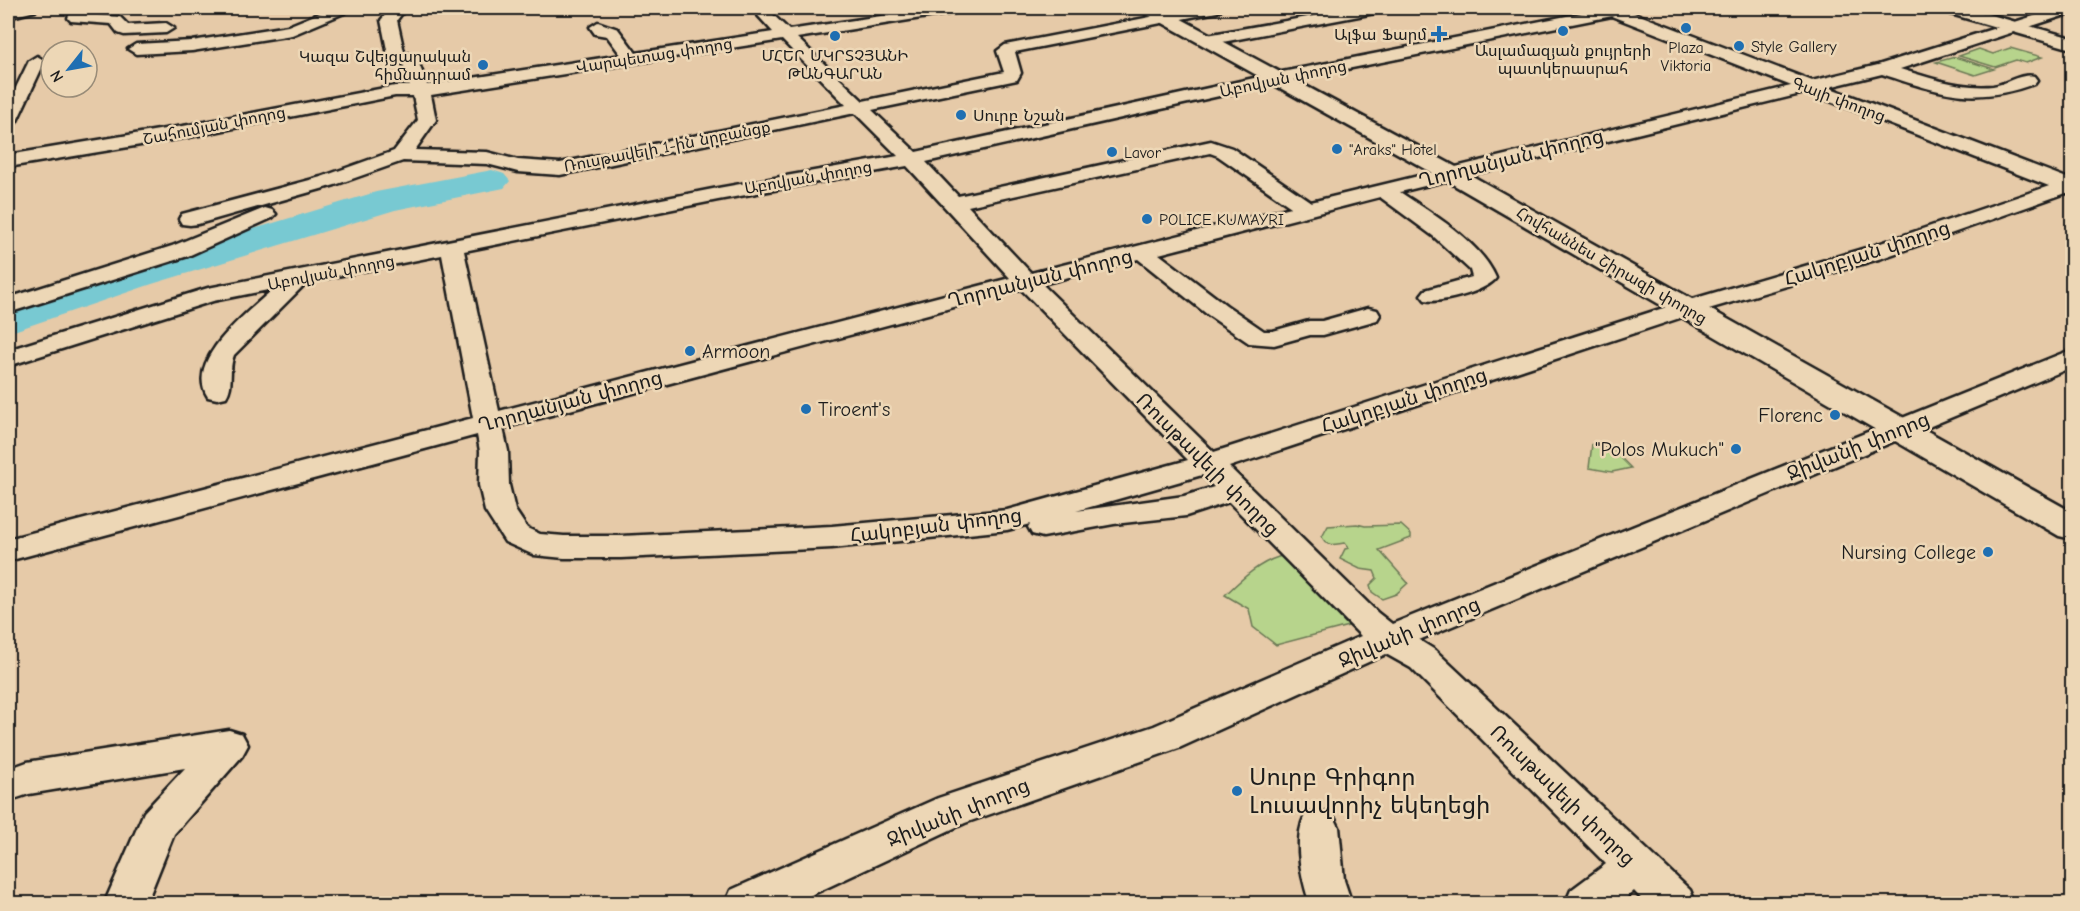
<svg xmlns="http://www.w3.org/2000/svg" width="2080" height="911" font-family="'Comic Neue','Noto Sans Armenian',sans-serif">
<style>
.green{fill:#b7d48c;stroke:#6a7854;stroke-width:1.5}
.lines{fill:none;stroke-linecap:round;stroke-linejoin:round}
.river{fill:#78c9d2;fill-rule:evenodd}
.street-casing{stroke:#1c1c1c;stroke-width:5}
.secondary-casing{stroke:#1c1c1c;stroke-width:5}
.street{fill:#edd7b6;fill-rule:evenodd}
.secondary{fill:#edd7b6;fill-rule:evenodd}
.poi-dot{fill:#1f6fb2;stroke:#edd7b6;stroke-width:2}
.labels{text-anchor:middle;stroke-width:5;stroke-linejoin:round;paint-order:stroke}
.far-poi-label{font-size:16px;fill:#1c1c1c;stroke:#edd7b6;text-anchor:start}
.far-street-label{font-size:16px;fill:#1c1c1c;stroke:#edd7b6}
.street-label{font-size:20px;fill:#1c1c1c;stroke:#edd7b6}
.poi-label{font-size:20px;fill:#1c1c1c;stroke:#edd7b6;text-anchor:end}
.near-poi-label{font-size:24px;fill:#1c1c1c;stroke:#edd7b6;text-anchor:start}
</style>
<rect width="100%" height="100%" fill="#e6caa8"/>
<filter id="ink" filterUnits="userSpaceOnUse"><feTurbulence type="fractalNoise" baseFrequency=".0167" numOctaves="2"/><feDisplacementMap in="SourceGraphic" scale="12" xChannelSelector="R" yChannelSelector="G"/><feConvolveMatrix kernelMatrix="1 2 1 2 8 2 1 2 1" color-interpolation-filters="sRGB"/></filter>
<g filter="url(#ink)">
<g class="green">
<polygon points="2010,48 2042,57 2026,63 2016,60 1995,67 1959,56 1979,49 1993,54"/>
<polygon points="1955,57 1994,69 1975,75 1936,62"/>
<polygon points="1592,444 1614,451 1631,468 1612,472 1589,468"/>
<path d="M1357,524L1365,526L1401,525L1411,534V538L1379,550L1408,583L1396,594L1382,599L1372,592L1370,585L1377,578L1374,571L1360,569L1340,559L1345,549L1349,548L1345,543C1335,544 1327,548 1322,537L1328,526Z"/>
<path d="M1281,556L1348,626L1276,645L1253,627L1249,609L1225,595C1242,579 1258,563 1281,556Z"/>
</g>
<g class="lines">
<polygon class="river" points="492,170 504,174 510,181 504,188 395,210 152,284 8,333 8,306 124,268 376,192"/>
<defs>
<g id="street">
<polygon points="15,8 37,8 35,11 8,18 8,9"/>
<polygon points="72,8 86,8 85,14 120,17 128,25 166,23 174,28 166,33 124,35 118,33 111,24 71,21 68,18"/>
<polygon points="332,8 351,8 349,11 292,35 192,51 136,54 128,49 136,44 192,41 288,26"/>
<path d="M391,8H406L397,20L404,52L416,56L427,85L621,55L607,36L595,34L590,27L598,22L618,29L636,53L773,32L751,8H766L789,30L933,8H966L964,11L959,12L797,38L863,101L1004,72L997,51L1005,45L1197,8H1224L1217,12L1015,52L1021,73L1017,80L872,110L916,152L1277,73L1607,8H1617L1620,11L1612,16L1277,83L926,162L958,196L1211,141L1232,148L1311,202L1878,65L2059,8H2072V13L1900,69C1930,78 1961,89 1993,86C2007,84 2020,73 2034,76L2037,80L2034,84C1974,106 1940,93 1882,74L1400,192C1431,213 1481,242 1496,278C1487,291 1440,304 1425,300L1421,295L1425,290L1472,277L1470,270L1433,236L1380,197L1159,254L1226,305L1264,331H1273L1309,321H1322L1368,308L1377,310L1380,315L1377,320L1323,335H1310L1274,345L1249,343L1208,315L1138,259L1042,284L1214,452L1679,303L1866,248L2061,182L2072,181V191L1882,258L1695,313L1229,467L1378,613L1392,624L2063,353L2072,350V367L1419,640L1435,650L1690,890L1696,904H1646L1634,891L1619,904H1565L1571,890L1606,864L1411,668L1386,654L1179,748L965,823L792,904H725L731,890L938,798L1154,726L1361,636L1229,502L1186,516L1114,524L1043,537L1032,534L1028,527L1030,524L1007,530L832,548L621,558H564L534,555L505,542L485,511L479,485L480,451L477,435L8,561V539L473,418L442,255L307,282L234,355C228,370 234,386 226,397L217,399L208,397C183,360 250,311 273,289L213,301L8,366V350L208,288L718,188L898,156L855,113L560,175L518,172L487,164L403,161L335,185L198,224L190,225L182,224L179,219L182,214L321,177L394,151L418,120L413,96H395L189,137L8,167V155L189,125L395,86H410L403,63L390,58L388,55L381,20ZM782,40L846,105L560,163L518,160L487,152L415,150L436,120L431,95ZM1210,153L1218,156L1291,207L1031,273L968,206ZM907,166L1010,278L499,411L464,251L718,200ZM1021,289L1188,460L1007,510L832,526L621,536H564L540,534L527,528L515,510L509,485L508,451L503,428ZM1202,475L1214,487L1184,496L1076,511Z"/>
<polygon points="1358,8 1387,8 1380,12 1207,45 1199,40 1207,35"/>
<polygon points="37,56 45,61 17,121 14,125 8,126 8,104 29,61"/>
<polygon points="265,208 272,210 276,214 272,218 188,256 8,313 8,298 172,246"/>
<polygon points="229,730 242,734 248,745 242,756 174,834 146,904 104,904 144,812 185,768 29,794 8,801 8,769 27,762"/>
<path d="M1319,810L1333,815L1339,827L1344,880L1352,904H1310C1301,877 1293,840 1305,815Z"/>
</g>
<g id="secondary">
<polygon points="1140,8 1161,8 1458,168 2072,512 2072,539 2059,536 1442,178 1143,12"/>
<polygon points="1599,8 1621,8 2072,180 2072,195 1601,12"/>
<polygon points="1941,8 1967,8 2072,38 2072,49 1944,12"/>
</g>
</defs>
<use href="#street" class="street-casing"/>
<use href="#secondary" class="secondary-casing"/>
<use href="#street" class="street"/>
<use href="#secondary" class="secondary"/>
</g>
</g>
<g class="poi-dot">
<circle cx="1686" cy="28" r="6"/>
<circle cx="1563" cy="31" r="6"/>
<path d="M1436 25h6v6h6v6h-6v6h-6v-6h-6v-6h6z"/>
<circle cx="835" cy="36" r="6"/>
<circle cx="1739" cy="46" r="6"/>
<circle cx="483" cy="65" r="6"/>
<circle cx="961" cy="115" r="6"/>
<circle cx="1337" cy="149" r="6"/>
<circle cx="1112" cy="152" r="6"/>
<circle cx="1147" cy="219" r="6"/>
<circle cx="690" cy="351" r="6"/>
<circle cx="806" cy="409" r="6"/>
<circle cx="1835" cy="415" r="6"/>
<circle cx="1736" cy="449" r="6"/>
<circle cx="1988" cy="552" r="6"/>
<circle cx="1237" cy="791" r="6"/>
</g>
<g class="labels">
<g class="far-poi-label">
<text x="1427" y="40" text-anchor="end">Ալֆա Ֆարմ</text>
<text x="1751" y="52">Style Gallery</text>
<text x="1686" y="53" text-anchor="middle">Plaza<tspan x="1686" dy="18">Viktoria</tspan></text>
<text x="1563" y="56" text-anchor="middle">Ասլամազյան քույրերի<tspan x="1563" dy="18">պատկերասրահ</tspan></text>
<text x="835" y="61" text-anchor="middle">ՄՀԵՐ ՄԿՐՏՉՅԱՆԻ<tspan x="835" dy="18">ԹԱՆԳԱՐԱՆ</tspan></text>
<text x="471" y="62" text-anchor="end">Կազա Շվեյցարական<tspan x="471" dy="18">հիմնադրամ</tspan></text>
<text x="973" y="121">Սուրբ Նշան</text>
<text x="1349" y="155">"Araks" Hotel</text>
<text x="1124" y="158">Lavor</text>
<text x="1159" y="225">POLICE KUMAYRI</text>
</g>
<g class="far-street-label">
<text transform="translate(654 55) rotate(-9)" y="6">Վարպետաց փողոց</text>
<text transform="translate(1283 78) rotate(-12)" y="6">Աբովյան փողոց</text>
<text transform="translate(1839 99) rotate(21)" y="6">Գայի փողոց</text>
<text transform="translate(214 125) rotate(-11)" y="6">Շահումյան փողոց</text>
<text transform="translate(667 146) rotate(-11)" y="6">Ռուսթավելի 1-ին նրբանցք</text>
<text transform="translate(808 177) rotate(-10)" y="6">Աբովյան փողոց</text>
<text transform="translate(1612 265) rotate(30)" y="6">Հովհաննես Շիրազի փողոց</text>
<text transform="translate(331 272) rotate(-11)" y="6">Աբովյան փողոց</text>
</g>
<g class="street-label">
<text transform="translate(1511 158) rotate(-14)" y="7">Ղորղանյան փողոց</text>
<text transform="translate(1867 253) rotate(-18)" y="7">Հակոբյան փողոց</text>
<text transform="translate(1040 278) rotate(-14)" y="7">Ղորղանյան փողոց</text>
<text transform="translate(1404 400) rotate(-18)" y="7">Հակոբյան փողոց</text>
<text transform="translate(570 401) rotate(-15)" y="7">Ղորղանյան փողոց</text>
<text transform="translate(1858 446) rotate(-22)" y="7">Ջիվանի փողոց</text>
<text transform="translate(1208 464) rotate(45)" y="7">Ռուսթավելի փողոց</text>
<text transform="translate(936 525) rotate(-7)" y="7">Հակոբյան փողոց</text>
<text transform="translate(1409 632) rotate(-23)" y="7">Ջիվանի փողոց</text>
<text transform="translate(1563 795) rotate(44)" y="7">Ռուսթավելի փողոց</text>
<text transform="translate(958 812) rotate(-22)" y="7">Ջիվանի փողոց</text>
</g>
<g class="poi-label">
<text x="702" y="358" text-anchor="start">Armoon</text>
<text x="818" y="416" text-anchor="start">Tiroent's</text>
<text x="1823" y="422">Florenc</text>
<text x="1724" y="456">"Polos Mukuch"</text>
<text x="1976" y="559">Nursing College</text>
</g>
<g class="near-poi-label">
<text x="1249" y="785">Սուրբ Գրիգոր<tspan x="1249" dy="28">Լուսավորիչ եկեղեցի</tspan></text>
</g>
</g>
<rect width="2080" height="911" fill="none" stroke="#edd7b6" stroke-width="30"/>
<rect x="15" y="15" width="2050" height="881" fill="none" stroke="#1c1c1c" stroke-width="2" filter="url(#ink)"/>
<g transform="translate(69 69) rotate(239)"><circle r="28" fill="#edd7b6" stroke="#998c78" stroke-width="1.5"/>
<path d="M0-4.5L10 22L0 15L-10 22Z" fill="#1f6fb2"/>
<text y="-9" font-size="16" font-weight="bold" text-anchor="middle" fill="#1c1c1c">N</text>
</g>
</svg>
